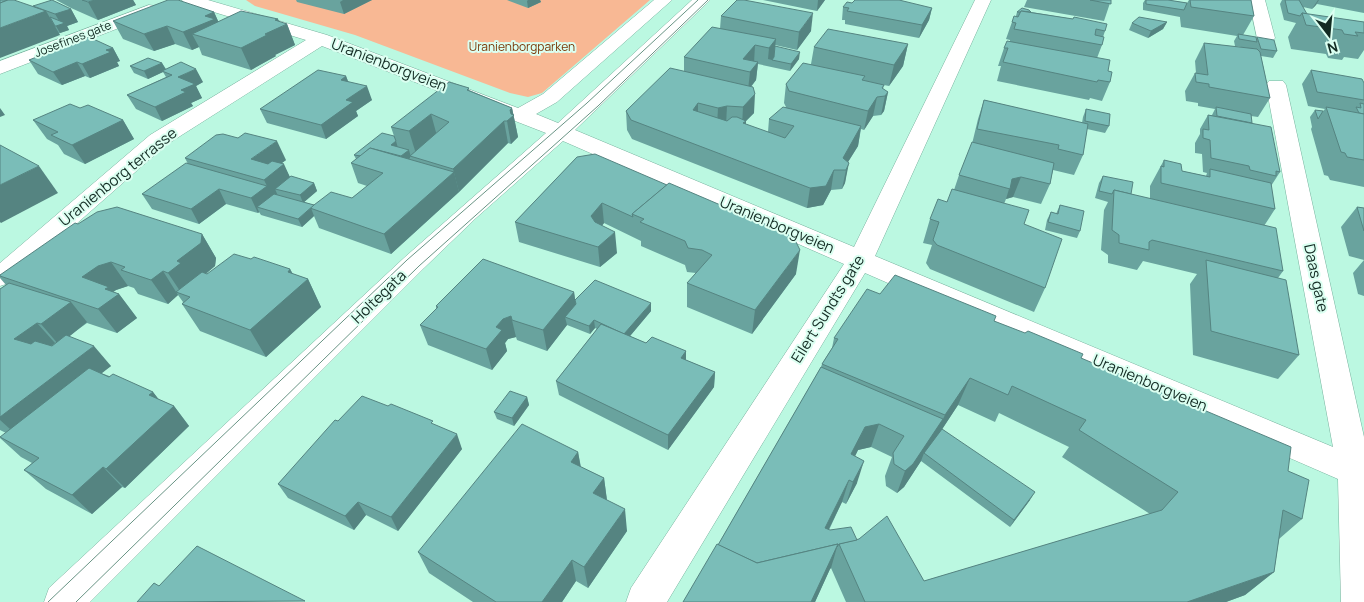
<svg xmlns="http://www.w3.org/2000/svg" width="1364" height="602" font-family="Manrope,sans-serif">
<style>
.green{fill:#f8b894}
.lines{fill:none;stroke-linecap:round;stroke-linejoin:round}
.minor-casing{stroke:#78b29e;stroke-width:1}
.minor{fill:#fff;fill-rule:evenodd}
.tram{stroke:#699485;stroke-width:1}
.wall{fill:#69a39e;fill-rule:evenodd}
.shaded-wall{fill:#558481}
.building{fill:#7abdb8;stroke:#558481}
.labels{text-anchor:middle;stroke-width:4;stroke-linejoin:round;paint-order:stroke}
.far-street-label{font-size:12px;fill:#132b23;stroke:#dbfff1}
.far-park-label{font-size:12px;fill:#793808;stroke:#dbfff1}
.street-label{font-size:15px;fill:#132b23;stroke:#dbfff1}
</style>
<rect width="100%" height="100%" fill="#bbf8e1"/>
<polygon class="green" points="246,0 650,0 542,93 528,97 510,93 355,35 255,6"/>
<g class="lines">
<defs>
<g id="minor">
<polygon points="182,0 208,0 327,35 518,108 543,94 654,0 672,0 557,102 536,114 558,123 692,0 710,0 575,130 854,247 975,0 991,0 875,256 1333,447 1266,85 1269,81 1283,81 1286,85 1364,437 1364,602 1341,602 1338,479 865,273 667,602 626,602 631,588 844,264 563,141 476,218 423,269 90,602 44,602 49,588 405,257 546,133 322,46 166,145 9,283 0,286 0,263 150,135 306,40 184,3"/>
<polygon points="1249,0 1265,0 1275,38 1272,42 1260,42 1257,38"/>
<polygon points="149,5 155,6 157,10 155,14 0,74 0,61"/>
</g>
</defs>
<use href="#minor" class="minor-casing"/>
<use href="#minor" class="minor"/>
<g class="tram">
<polyline points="48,602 407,260 587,103 698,0"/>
<polyline points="76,602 419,266 598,106 708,0"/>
</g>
</g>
<g class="wall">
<polygon points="56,0 133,0 136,5 98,20 71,8"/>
<polygon points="296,0 372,0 344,14 297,2"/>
<polygon points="507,0 540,0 541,2 528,8"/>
<polygon points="763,0 825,0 817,11"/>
<polygon points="1027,0 1111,0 1104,21 1024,7"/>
<polygon points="1145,0 1168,0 1187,3 1189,0 1251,0 1254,16 1243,35 1256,39 1257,37 1277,51 1273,58 1261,56 1270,98 1258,117 1251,116 1252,123 1280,172 1271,186 1275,209 1264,226 1283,271 1278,278 1299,355 1278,379 1193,355 1190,284 1197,274 1143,261 1137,270 1108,263 1108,255 1101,250 1104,210 1108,202 1095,198 1099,183 1103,176 1131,194 1150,199 1150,186 1164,160 1182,171 1206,176 1207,173 1203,172 1202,154 1195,153 1195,143 1200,134 1200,129 1208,115 1212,115 1215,109 1198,106 1198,103 1186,101 1185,91 1195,73 1196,73 1195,61 1204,43 1247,48 1235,46 1234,41 1237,36 1181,27 1180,18 1180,17 1143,10 1143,3"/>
<polygon points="1282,0 1364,0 1364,13 1317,4 1312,9 1303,7 1307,14 1364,22 1364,50 1358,59 1344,57 1342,60 1328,58 1326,54 1291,49 1288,37 1296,23 1284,20 1280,4"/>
<polygon points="852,3 932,8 929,20 919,38 845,24 845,20 842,20 843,7"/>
<polygon points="24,4 33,7 71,9 78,22 67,26 69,30 60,33 59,33 60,35"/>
<polygon points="214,12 218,21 280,22 287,24 295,45 275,55 276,56 251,70 202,55 199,47 192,50 175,44 154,51 123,39 113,21"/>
<polygon points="1017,12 1031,12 1073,19 1074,17 1105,31 1103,37 1102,45 1097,58 1108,71 1110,82 1102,101 1090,98 1089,100 997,81 1001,66 998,66 1004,48 1010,41 1010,40 1006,39 1012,22 1016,16"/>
<polygon points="721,16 811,31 797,50 775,45 775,46 799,59 790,71 758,64 756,80 751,87 754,113 746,121 746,125 768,132 769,119 786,107 784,103 786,84 811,64 814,47 908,44 903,66 889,86 864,81 884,85 883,89 888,92 884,111 881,115 873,116 864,130 861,129 858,146 848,162 845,183 842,189 831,190 823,205 807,208 632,139 627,130 626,111 684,71 684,57 720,29"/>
<polygon points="1167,22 1163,29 1148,38 1129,30 1132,23"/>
<polygon points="113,48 120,61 117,62 119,66 90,78 85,76 62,85 38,74 29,60"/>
<polygon points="162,63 166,69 203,82 196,86 202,98 191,103 193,106 162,121 136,109 127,95 166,77 163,72 148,79 134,73 130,66"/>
<polygon points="1311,70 1364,83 1364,187 1330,180 1328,176 1324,175 1311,129 1312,127 1310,117 1315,110 1323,111 1325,109 1308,106 1302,84"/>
<polygon points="346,76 348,81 372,100 356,111 358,116 326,139 267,123 260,109"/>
<polygon points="469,88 469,90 512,108 518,137 511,144 508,143 459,192 391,254 319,228 314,216 302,227 261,215 259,212 258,213 226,204 199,224 152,209 142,194 188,164 185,158 286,160 282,163 290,177 314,183 317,191 304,202 314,205 352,198 367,186 358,183 351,163 356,159 354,155 394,136 391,127"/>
<polygon points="984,100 1082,123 1083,117 1086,109 1109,126 1105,133 1087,129 1083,155 1074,175 1053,170 1050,184 1041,204 1013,197 1006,199 1004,204 1024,224 1045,288 1034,312 930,269 926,263 932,245 923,243 930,219 947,202 954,190 959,175 972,144 978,119"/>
<polygon points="80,108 123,120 134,139 85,164 64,154 58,145 47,139 33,120"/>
<polygon points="577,157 796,274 752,334 687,307 687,283 696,273 687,272 685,265 641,246 641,241 604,223 602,226 617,253 600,267 519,242 515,222"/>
<polygon points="1060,205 1080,231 1077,238 1045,230 1047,220 1051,212 1056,214"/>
<polygon points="1357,207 1364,208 1364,296 1358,294 1353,273 1364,260 1349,256 1341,227"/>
<polygon points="78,224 202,234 216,258 215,266 206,274 207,274 251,259 290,269 293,274 308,279 321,307 266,357 200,331 182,304 183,302 178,295 168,304 138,294 134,288 128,286 116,290 113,292 119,294 137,318 117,333 87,323 69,336 111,366 101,373 153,392 158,399 174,406 189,426 125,488 122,487 92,514 46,489 24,470 32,463 21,457 0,438 6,433 0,430 0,289 6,285 0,278 0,275"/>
<polygon points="574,292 575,300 651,311 630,336 646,343 686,351 686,360 715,372 714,387 668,450 559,395 556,381 597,329 595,328 590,334 567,325 547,351 517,340 516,337 508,339 505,343 507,351 492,370 428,345 420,325 436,309 436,306"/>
<path d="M880,294L994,321L1081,358L1288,471L1302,519L1279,539L1274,572L1245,595L1226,602H846L831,568L830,569L815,602H683L718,545L821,367L822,364L832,348L834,338ZM958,405L995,422L999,413L1069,447L1062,457L1150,514L924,581L857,540L829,530L842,502L846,504L857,483L855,456L858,450L871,447L892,457L885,476L886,486L897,493L904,487L921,461L1010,527L1030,500L942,429Z"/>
<polygon points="527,397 529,405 514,426 497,419 494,412"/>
<polygon points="338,421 434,425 462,449 398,531 366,515 354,530 288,498 278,484"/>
<polygon points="578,452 581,467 604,478 607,500 627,531 588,588 576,581 562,602 473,602 429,573 418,552"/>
</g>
<g class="shaded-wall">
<polygon points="95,0 133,0 136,5 98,20 88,2"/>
<polygon points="343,0 372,0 344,14 340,2"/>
<polygon points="528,0 540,0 541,2 528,8 527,1"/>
<polygon points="818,0 825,0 817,11"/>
<polygon points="1318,0 1319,0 1315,6 1312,9"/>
<polygon points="932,8 929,20 919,38 922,25"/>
<polygon points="71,9 78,22 67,26 69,30 60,33 56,26 61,24 55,14"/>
<polygon points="46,11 60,35 0,58 0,28"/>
<polygon points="214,12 222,30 192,34 199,47 192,50 183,32 205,16"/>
<polygon points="813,13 811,31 797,50 799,32"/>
<polygon points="278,19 282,27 287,24 295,45 275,55 276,56 251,70 241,48 265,34 275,20"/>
<polygon points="1167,22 1163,29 1148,38 1151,31"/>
<polygon points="167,26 175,44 154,51 144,34"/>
<polygon points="776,39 774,57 772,60 768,59 769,48"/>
<polygon points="908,44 903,66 889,86 894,65"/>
<polygon points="755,45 754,63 743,59"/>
<polygon points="113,48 120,61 117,62 119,66 90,78 82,64 106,50"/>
<polygon points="800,52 799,59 790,71 791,64"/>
<polygon points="77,62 85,76 62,85 53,72"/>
<polygon points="758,62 756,80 748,90 750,72"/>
<polygon points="162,63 166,70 162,71 163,72 148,79 144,71"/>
<polygon points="196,69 203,82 196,86 202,98 191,103 193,106 162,121 155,107 178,77"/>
<polygon points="346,76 351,90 341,80"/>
<polygon points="367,86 372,100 356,111 358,116 326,139 321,125 346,100"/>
<polygon points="888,92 884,111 881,115 885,96"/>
<polygon points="755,94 754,113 746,121 745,140 742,126 743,107"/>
<polygon points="877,97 873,116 864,130 868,111"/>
<polygon points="698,103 698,122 693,110"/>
<polygon points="727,106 726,125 717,127 718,108"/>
<polygon points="0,108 5,115 0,117"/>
<polygon points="512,108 518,137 511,144 507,121 510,110"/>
<polygon points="431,114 437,136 416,154 409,131"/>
<polygon points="123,120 134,139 85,164 72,145"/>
<polygon points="504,121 508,143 459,192 453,169"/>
<polygon points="861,126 858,146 843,170 843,158"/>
<polygon points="277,141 286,160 260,179 251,159"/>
<polygon points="396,141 398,148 391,145"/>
<polygon points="409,150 411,157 410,156 410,158 398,169 395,161"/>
<polygon points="849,163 845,183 842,189 846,170"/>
<polygon points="284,164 293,184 275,189 278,196 257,207 259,212 258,213 251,198 267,186 264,180"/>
<polygon points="39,166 58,193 1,223 0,222 0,185"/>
<polygon points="834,170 831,190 823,205 807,208 810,188"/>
<polygon points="454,172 459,192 391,254 384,234"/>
<polygon points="1021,177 1013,197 1006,199 1012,179"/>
<polygon points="314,183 317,191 303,203 300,195"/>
<polygon points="219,189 226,204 199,224 191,209"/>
<polygon points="602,203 604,223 593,236 591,216"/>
<polygon points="311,208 314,216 302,227 298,219"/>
<polygon points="615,232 617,253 600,267 598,247"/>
<polygon points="202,234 216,258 215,266 194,283 182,294 168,273 177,261"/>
<polygon points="800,250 796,274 752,334 755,310"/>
<polygon points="111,262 128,286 116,290 113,292 119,294 137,318 117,333 98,309 82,277 98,266"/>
<polygon points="290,269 299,287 308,279 321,307 266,357 250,330 288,272"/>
<polygon points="163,271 178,295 168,304 151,280"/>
<polygon points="574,292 577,312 565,317 567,325 547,351 543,330"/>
<polygon points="71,302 87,322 59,345 41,324"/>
<polygon points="651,303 651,311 625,342 624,334"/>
<polygon points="511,316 516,337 508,339 505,343 507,351 492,370 486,349 496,327 503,319"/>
<polygon points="594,320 595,328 590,334 589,326"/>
<polygon points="37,323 55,343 33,359 14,339"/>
<polygon points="94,346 111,366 20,438 0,420 0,417"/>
<polygon points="686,351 686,366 681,358"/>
<polygon points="715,372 714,387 668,450 668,435"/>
<polygon points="970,378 958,405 926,454 924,453 921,461 904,487 897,493 905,471 943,419 945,415"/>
<polygon points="153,392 168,411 174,406 189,426 125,488 106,469 149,395"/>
<polygon points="527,397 529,405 514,426 512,418"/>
<polygon points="879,424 871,447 858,450 845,477 851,454 865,427"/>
<polygon points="457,434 462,449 398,531 391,517"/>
<polygon points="578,452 582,475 571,462"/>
<polygon points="864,461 857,483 846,504 853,482"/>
<polygon points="103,467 122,487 92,514 72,495"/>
<polygon points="604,478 607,501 593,493"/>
<polygon points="849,480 842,502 819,549 825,528"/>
<polygon points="1035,492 1030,500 1010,527 1014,520"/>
<polygon points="358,502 366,515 354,530 345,516"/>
<polygon points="625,509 627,531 588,588 584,567"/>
<polygon points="837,547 831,568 830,569 815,602 811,602 836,548"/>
<polygon points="572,560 576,581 562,602 542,602"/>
<polygon points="1274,572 1245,595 1226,602 1187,602"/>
</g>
<g class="building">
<polygon points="0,0 8,0 0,3"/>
<polygon points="8,0 14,0 46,11 0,28 0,3"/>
<polygon points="52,0 71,9 55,14 33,6"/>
<polygon points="82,0 95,0 88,2"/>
<polygon points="168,0 178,0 214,12 205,16 215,19 183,32 167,26 144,34 113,21"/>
<polygon points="737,0 744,0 813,13 799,32 721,16"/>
<polygon points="855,0 899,0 932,8 922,25 847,11 849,8 843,7 847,2 852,3"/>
<polygon points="1090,0 1111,0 1111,4"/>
<polygon points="1146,0 1168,0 1187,3 1184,10 1146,4"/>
<polygon points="1190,0 1251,0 1254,16 1191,7"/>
<polygon points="1285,0 1299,0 1307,14 1302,13 1300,16 1288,13"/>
<polygon points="1022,8 1029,10 1031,12 1021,11 1020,12 1017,12"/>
<polygon points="241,11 278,19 275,20 287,24 265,34 267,35 241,48 192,34"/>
<polygon points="1021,11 1073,19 1074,17 1107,24 1105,31 1096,29 1095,35 1104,37 1102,45 1014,29 1016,23 1012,22 1014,16 1018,17"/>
<polygon points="1302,13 1364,22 1364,33 1355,32 1358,36 1344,34 1342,30 1306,25"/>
<polygon points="50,17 65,23 56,26 55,26"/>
<polygon points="1139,17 1167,22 1151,31 1132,23"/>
<polygon points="712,27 776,39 769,48 755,45 743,59 758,62 750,72 684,57"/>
<polygon points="828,29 908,44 894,65 814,47"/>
<polygon points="1238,34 1256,37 1257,42 1239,39"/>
<polygon points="89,37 113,48 106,50 111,52 82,64 77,62 53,72 29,60 74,42"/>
<polygon points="1257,37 1274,40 1277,51 1261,49"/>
<polygon points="1007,41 1110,60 1108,71 1112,72 1110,82 1098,80 1097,82 1003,62 1008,48 1004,48"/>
<polygon points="1204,43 1257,49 1260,52 1270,98 1209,87 1209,84 1196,82 1195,73 1208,75"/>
<polygon points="775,46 800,52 791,64 772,60 774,57"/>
<polygon points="148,58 162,63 144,71 130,66"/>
<polygon points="181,62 196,69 178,77 195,84 181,90 186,92 155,107 127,95 172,75 162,71"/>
<polygon points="803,63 865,76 862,80 884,85 882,88 888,92 885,96 877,97 868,111 789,91 786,84"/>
<polygon points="670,68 753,87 755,94 743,107 727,106 718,108 698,103 693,110 727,121 732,117 737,117 746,121 743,123 785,138 794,126 769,119 783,107 861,126 843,158 849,163 846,170 834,170 826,186 810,188 631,120 626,111"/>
<polygon points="318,70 346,76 341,80 367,86 346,100 353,102 321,125 260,109"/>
<polygon points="1311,70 1362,79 1364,83 1364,100 1317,92"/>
<polygon points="449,82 469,88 467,90 512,108 510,110 511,114 514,115 507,121 504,121 453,169 410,156 449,122 431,114 409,131 391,127"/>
<polygon points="984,100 1088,124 1083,155 1058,149 1059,145 977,129"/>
<polygon points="1360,103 1364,104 1364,114 1359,113 1356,107 1361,108"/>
<polygon points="70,104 80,108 88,105 123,120 72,145 51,135 58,132 33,120"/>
<polygon points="1216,107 1251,114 1252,123 1217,116"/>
<polygon points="1326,107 1364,114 1364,160 1347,157 1345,153 1341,152"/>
<polygon points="1086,109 1110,114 1109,126 1085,121"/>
<polygon points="1315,110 1323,111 1318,119"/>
<polygon points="1208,115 1271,127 1280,172 1276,171 1276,176 1250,170 1249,166 1211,158 1210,140 1203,138 1203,129 1209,130"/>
<polygon points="245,133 277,141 251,159 268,164 272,161 284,164 264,180 185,158 216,135 223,134 238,138"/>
<polygon points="382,133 394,136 396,141 391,145 409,150 401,156 370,148 361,156 354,155"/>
<polygon points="972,142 1054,163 1050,184 1021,177 1012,179 1010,189 959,175"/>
<polygon points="0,145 39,166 0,185"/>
<polygon points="370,148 454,172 384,234 310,208 331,192 352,198 383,173 351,163"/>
<polygon points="595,154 667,185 632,214 633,217 602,203 591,216 595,222 615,232 598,247 515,222 577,157"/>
<polygon points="1164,160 1181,164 1182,171 1210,177 1210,169 1271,183 1275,209 1161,183 1161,166 1164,167"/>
<polygon points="186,163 267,186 251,198 219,189 191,209 142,194"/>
<polygon points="291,176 314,183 300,195 275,189"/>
<polygon points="1103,176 1133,182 1131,194 1114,190 1112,194 1099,191"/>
<polygon points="669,183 793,236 800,250 755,310 687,283 712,255 702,250 688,248 685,241 640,222 644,219 632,214"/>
<polygon points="952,189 1029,210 1024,224 1062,239 1045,288 937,245 933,240 939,222 930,219 938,199 947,202"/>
<polygon points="1114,190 1276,228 1283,271 1152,240 1149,242 1149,250 1119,243 1119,235 1112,230"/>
<polygon points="274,194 314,205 298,219 257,207"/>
<polygon points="1060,205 1084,211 1080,231 1048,222 1051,212 1058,214"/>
<polygon points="117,207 202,234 201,243 177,261 181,263 168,273 163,271 151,280 121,270 125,267 111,262 98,266 82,277 109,287 105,289 119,294 98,309 0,276 0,275 75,223 78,224 97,212"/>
<polygon points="1357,207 1364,208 1364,231"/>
<polygon points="234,254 251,259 254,257 290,269 288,272 308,279 250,330 182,304 190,297 176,292 202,272 207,274"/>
<polygon points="483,259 574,292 543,330 512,320 511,316 503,319 496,327 502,330 486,349 420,325 438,307 436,306"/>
<polygon points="1206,260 1286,280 1299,355 1211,331"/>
<polygon points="895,275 996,316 994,321 1025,333 1028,331 1083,354 1081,358 1291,447 1288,471 1309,480 1302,519 1283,510 1274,572 1187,602 865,602 839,544 859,539 887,516 924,581 1162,510 1178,492 1079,430 1086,420 1012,386 1008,395 970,378 945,415 822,364 838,339 834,338 867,289 880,294"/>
<polygon points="595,280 651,303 624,334 594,320 589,326 565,317 576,304 575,300"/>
<polygon points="9,283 71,302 41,324 37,323 14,339 31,344 35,341 52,346 66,335 94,346 0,417 0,289"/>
<polygon points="601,324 646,343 652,337 686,351 681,358 715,372 668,435 556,381"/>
<polygon points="821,367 943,419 913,464 905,471 894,464 893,453 904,436 879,424 865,427 851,454 864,461 853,482 849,480 825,528 830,530 851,527 857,540 839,544 837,547 838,544 757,563 718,545"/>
<polygon points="89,368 109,377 113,374 153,392 149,395 174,406 106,469 103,467 72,495 24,470 39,458 0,437"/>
<polygon points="510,391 527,397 512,418 494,412"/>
<polygon points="362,396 388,406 391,404 433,421 431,423 457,434 391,517 358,502 345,516 278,484 335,420 338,421"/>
<polygon points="522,424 578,452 571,462 604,478 593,493 625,509 584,567 572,560 542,602 496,602 418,552"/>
<polygon points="942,429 1035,492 1014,520 924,453"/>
<polygon points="717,544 757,563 838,544 811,602 683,602"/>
<polygon points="197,546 305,601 137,602 154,583 159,586"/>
</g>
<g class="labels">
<g class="far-street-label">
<text transform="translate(73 39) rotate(-21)" y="4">Josefines gate</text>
</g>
<g class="far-park-label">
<text x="522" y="51">Uranienborgparken</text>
</g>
<g class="street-label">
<text transform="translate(389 65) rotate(21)" y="5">Uranienborgveien</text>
<text transform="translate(118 177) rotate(-39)" y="5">Uranienborg terrasse</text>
<text transform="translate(777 225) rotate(23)" y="5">Uranienborgveien</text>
<text transform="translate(1316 278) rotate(78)" y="5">Daas gate</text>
<text transform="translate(379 297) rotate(-44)" y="5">Holtegata</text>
<text transform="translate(828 309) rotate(-58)" y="5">Eilert Sundts gate</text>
<text transform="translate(1150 383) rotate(23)" y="5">Uranienborgveien</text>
</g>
</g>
<g transform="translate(1329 35) rotate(164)" stroke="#dbfff1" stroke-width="4" paint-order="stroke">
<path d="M0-4L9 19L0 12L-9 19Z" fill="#132b23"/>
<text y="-8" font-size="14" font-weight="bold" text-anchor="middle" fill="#132b23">N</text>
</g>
</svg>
